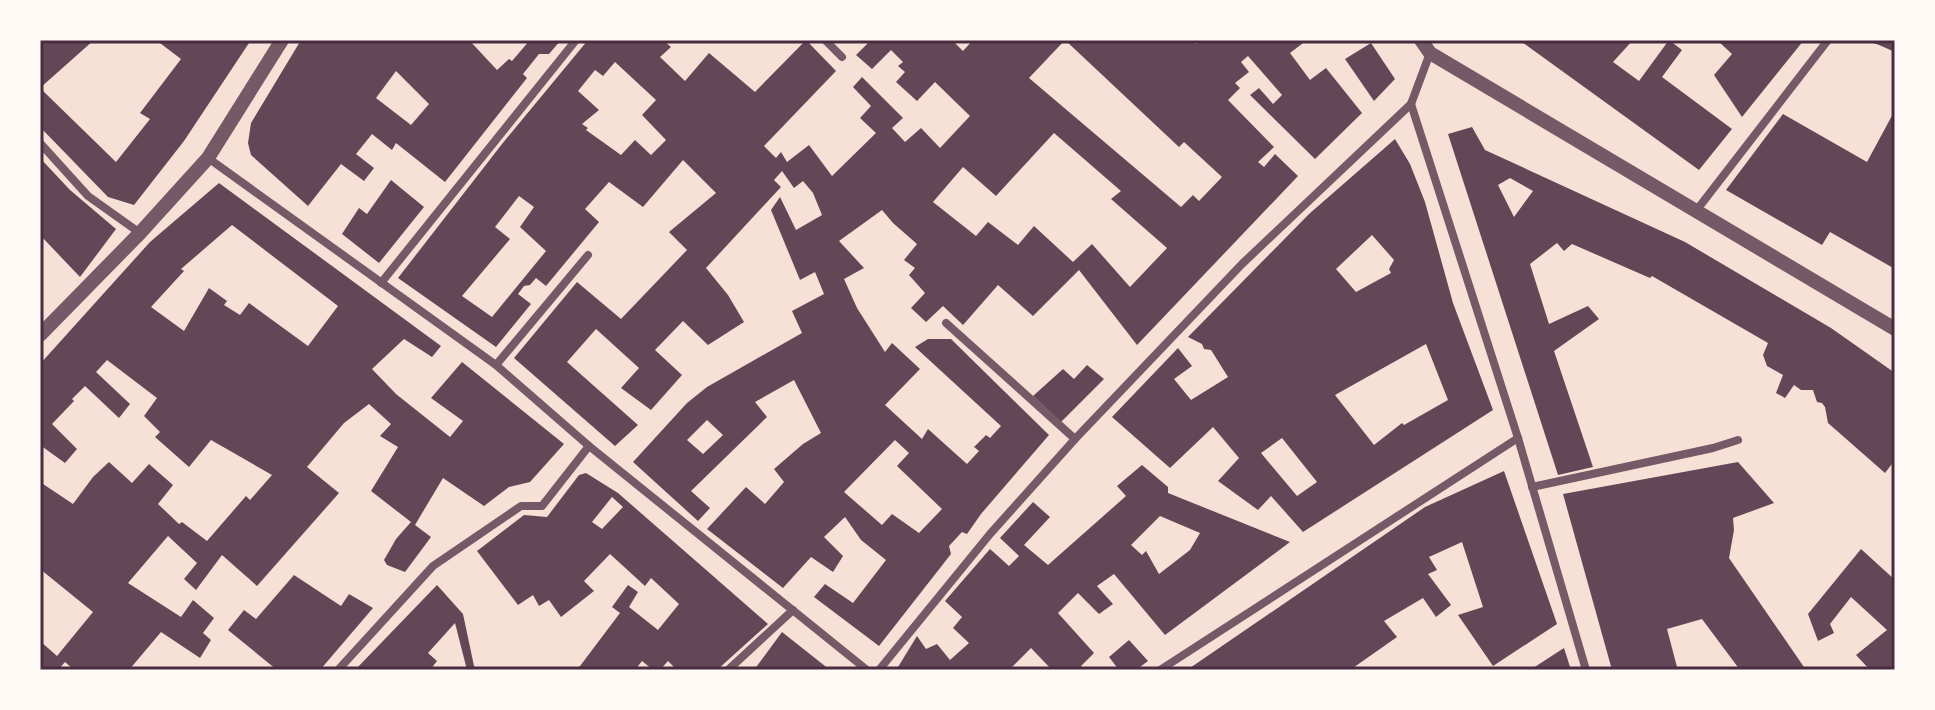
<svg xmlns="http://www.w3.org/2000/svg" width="1935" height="710" font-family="'Asap Condensed',sans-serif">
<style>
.building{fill:#644757;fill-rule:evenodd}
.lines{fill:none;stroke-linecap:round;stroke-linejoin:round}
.minor{stroke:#755966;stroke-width:8}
.tertiary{stroke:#755966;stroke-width:14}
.neatline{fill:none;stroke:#4a2c40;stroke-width:3}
</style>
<rect width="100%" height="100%" fill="#f7e1d7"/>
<g class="building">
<polygon points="40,40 94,40 40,88 116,162 150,119 140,113 181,59 156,40 251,40 184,141 134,205 108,197 40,127"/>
<path d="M301,40H469L497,70L509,59L512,61L530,40H561L549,54H539L523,74L527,78L445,182L396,143L392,150L372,134L356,154L374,168L364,181L341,164L308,206L251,155L248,143L251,123ZM396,71L429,104L411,125L376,98Z"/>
<path d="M588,40H663L671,47L660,57L685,81L709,53L755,92L806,40L836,71L764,146L776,158L781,152L787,162L809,145L832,176L876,133L860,118L871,106L853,87L862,77L903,118L892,128L905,142L921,128L940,148L970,116L935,82L917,101L896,82L905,72L898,66L903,62L891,50L872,69L856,55L871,40H952L963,51L973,40H1191L1196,44L1200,40H1307L1290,53L1310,80L1326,68L1362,113L1315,159L1250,95L1259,88L1273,104L1282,95L1248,56L1241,62L1249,72L1235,83L1240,88L1228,100L1274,147L1258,162L1264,167L1275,154L1298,176L1137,345L1079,270L1033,316L998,285L963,325L943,306L926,322L911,308L925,293L909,275L915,268L904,260L917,244L893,223L882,210L839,241L864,268L844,279L857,308L885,352L892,343L920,369L885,405L922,439L928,429L967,464L979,451L974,447L986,435L990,438L1001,426L915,347L928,339H951L1049,435L981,514L967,534L962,532L949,546L951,554L879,646L814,597L825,584L853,603L886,560L861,540L845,517L824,537L843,556L833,572L811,557L783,588L707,529L746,487L765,504L784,482L774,469L803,444L821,433L794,380L755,402L767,417L691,491L710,508L698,521L633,462L687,403L707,387L802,333L792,311L824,294L815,272L800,280L771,210L780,197L796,230L822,215L813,193L803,181L794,188L782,171L774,180L781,187L706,268L728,295L744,322L708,345L683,321L655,350L682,375L651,410L621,388L639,368L596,329L567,362L638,425L615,446L514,358L577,282L621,319L687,250L669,232L716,193L683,160L643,207L609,182L585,209L599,222L546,286L536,278L530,285L524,286L518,294L531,304L496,347L398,278L502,144ZM1065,40L1179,147L1184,142L1222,177L1199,201L1193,195L1181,207L1029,78ZM615,62L656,100L642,115L666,140L651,155L635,140L621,155L586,130L588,128L582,124L599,110L578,91L595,70L603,76ZM1054,133L1121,191L1111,199L1167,248L1130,287L1092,244L1073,262L1034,226L1018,245L988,222L976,236L933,202L963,167L996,196ZM519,196L534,207L520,227L546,251L492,317L462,296L510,239L495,227ZM707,420L723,435L703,454L687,440ZM895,440L909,453L897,466L942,509L919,533L892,514L882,525L844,492Z"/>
<polygon points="1519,40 1633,40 1613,62 1639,81 1669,40 1682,50 1662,77 1732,129 1699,170"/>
<polygon points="1717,40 1804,40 1742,117 1714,75 1732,54"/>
<polygon points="1865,40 1895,40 1895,52 1879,45"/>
<polygon points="1371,43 1395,79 1374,101 1345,59"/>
<polygon points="1895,110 1895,269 1830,232 1822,245 1726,190 1783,114 1867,162"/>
<path d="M1472,127L1485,150L1685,242L1831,328L1895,373V460L1885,473L1828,423L1825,407L1822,403L1817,402L1813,390H1801L1794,385L1785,398L1776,393L1783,375L1767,366L1763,355L1768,343L1652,276L1650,278L1572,244L1564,251L1557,243L1530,264L1549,324L1588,306L1599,319L1554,351L1593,467L1558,475L1448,134ZM1510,178L1533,191L1514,217L1498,185Z"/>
<path d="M1395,139L1410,164L1425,202L1453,303L1493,410L1303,532L1271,496L1258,510L1218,481L1239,458L1213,427L1170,468L1112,417L1178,348L1192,366L1174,379L1191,400L1228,377L1211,350L1204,349L1202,344L1188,337L1309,214ZM1372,235L1394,260L1389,269L1391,273L1356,292L1336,269ZM1426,344L1448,400L1404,425L1402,423L1374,445L1335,395ZM1282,438L1317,482L1297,496L1261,453Z"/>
<polygon points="40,158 70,190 116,229 80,277 40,235"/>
<polygon points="391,180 424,207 379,263 342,234 359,208 367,214"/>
<path d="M219,183L441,346L432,357L404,339L372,369L396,394L450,437L463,421L431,398L462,362L564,444L530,482L509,487L484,506L443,478L415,525L431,537L405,572L387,565L384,560L396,539L411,522L371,491L398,447L380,436L391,424L369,404L344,423L307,467L339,493L257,586L222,555L196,590L184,579L197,563L168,536L128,583L181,617L193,600L214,618L203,633L211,640L200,658L161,632L129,670H74L65,662L58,670H40V641L57,656L93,612L40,569V482L73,504L93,477L109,462L132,483L149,464L173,485L158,504L179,524L182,522L207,541L246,496L250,500L272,475L211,440L189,467L155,437L160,432L144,416L157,398L107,360L96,372L130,404L119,418L85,386L72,399L74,401L52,424L77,449L65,463L40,445V364L150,242ZM232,225L338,306L308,346L249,303L240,315L224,305L227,301L209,288L184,331L151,307L184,271L181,269Z"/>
<polygon points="1087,365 1104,379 1061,422 1033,396 1063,369 1074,379"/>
<polygon points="1738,462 1774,503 1733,518 1734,530 1729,558 1806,670 1740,670 1702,619 1667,629 1677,667 1666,670 1612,670 1563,494"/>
<path d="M1142,465L1168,487V493L1290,542L1165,635L1114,574L1097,586L1113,604L1099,614L1078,593L1058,613L1094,653L1081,666L1084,670H1052L1031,648L1009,670H899L898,667L917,636L926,649L937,644L950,660L969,643L953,628L962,617L945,601L990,549L1009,566L1019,556L1000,538L1033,502L1050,517L1024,545L1048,565L1126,496L1117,486ZM1160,516L1200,533L1190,550L1159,574L1146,551L1142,555L1131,545Z"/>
<polygon points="1504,471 1557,624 1493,666 1458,615 1483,607 1462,542 1429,557 1437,570 1428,574 1451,605 1436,617 1423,598 1384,621 1397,637 1350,670 1187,670 1425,507"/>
<path d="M586,473L618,493L768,624L717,670H677L668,661L660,670H653L642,661L635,670H577L620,613L612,607L628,585L638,592L629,607L658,630L679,604L651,578L645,586L610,554L584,581L594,591L561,617L549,600L539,606L533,595L518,605L477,551L524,515L547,517L579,475ZM612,497L623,507L602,529L592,522Z"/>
<polygon points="1861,549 1895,580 1895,670 1870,670 1856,655 1887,630 1851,597 1830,624 1834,633 1818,641 1808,614"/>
<polygon points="294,575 341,606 349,594 373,608 320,670 277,670 228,630 244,610 256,619"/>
<polygon points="437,585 463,614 474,666 478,670 467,670 455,623 428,653 437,661 430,670 355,670"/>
<polygon points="782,632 830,670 754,670"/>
<polygon points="1129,640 1148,661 1136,670 1119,670 1109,657"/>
<polygon points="1564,648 1571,670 1530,670"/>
</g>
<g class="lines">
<g class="minor">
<polyline points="825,40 842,57"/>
<polyline points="1411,104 1518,438 1586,670"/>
<polyline points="40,143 88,196 140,233"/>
<polyline points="208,158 496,365 589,446 867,670"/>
<polyline points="1696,211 1828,40"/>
<polyline points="381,283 576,40"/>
<polyline points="946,323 1075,439"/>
<polyline points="496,365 588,255"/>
<polyline points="1532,487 1713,448 1738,440"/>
<polyline points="338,670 433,566 521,506 542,506 589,446"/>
<polyline points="728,670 793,610"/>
<polyline points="879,670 990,534 1075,439 1242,264 1411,104 1430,53"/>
<polyline points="1160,670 1518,438"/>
</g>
<g class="tertiary">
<polyline points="1421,40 1430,53 1895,329"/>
<polyline points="40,335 140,233 208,158 282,40"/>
</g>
</g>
<rect width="1935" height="710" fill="none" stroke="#fffaf5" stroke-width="84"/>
<rect x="42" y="42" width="1851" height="626" class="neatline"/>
</svg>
